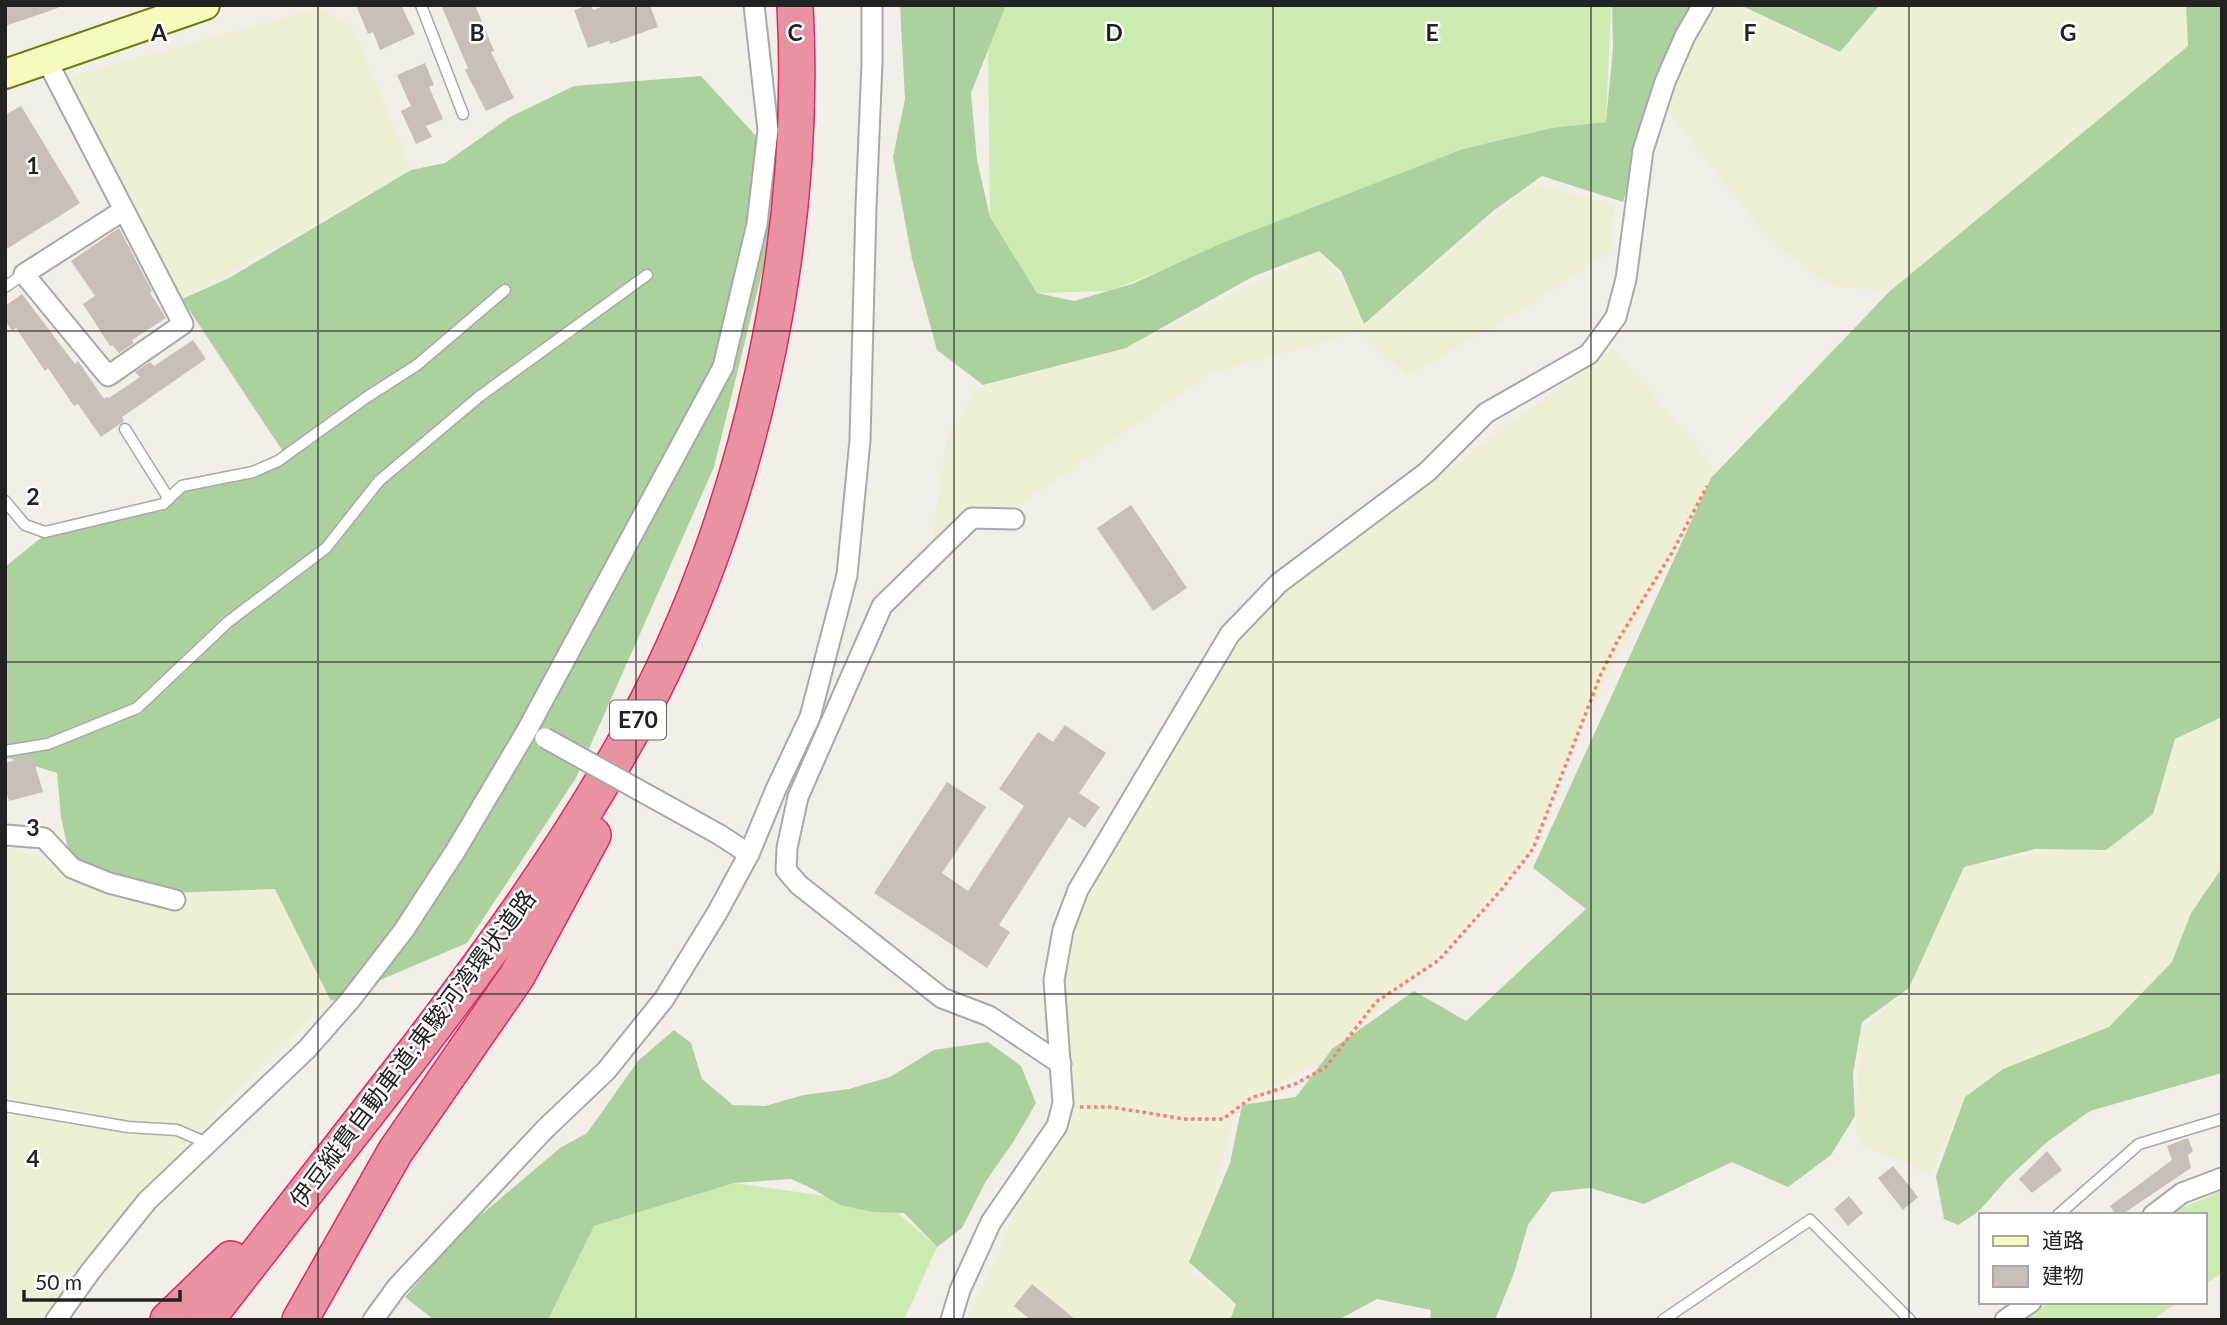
<svg xmlns="http://www.w3.org/2000/svg" width="2227" height="1325" font-family="Lato,'Noto Sans JP',sans-serif">
<style>
.farmland{fill:#eef0d5}
.grass{fill:#cdebb0}
.forest{fill:#add19e}
.building{fill:#c7bfb8}
.lines{fill:none;stroke-linecap:round;stroke-linejoin:round}
.lane-casing{stroke:#a9a9a9;stroke-width:13}
.street-casing{stroke:#a9a9a9;stroke-width:23}
.secondary-casing{stroke:#707d05;stroke-width:32}
.highway-casing{stroke:#dc2a67;stroke-width:38}
.path{stroke:#fa8072;stroke-width:3.5;stroke-dasharray:3.5 3.5;stroke-linecap:butt}
.lane{stroke:#fff;stroke-width:10}
.street{stroke:#fff;stroke-width:19}
.secondary{stroke:#f7fabf;stroke-width:28}
.highway{stroke:#e892a2;stroke-width:35}
.street-bridge-casing{stroke:#a9a9a9;stroke-width:23;stroke-linecap:butt}
.street-bridge{stroke:#fff;stroke-width:19}
.grid{fill:none;stroke:#222;stroke-width:2;stroke-opacity:0.55}
.labels{text-anchor:middle;stroke-width:5;stroke-linejoin:round;paint-order:stroke}
.shield{fill:#fff;stroke:#646464;stroke-width:2}
.shield-label{font-size:23px;font-weight:bold;fill:#222}
.street-label{font-size:24px;fill:#222;stroke:#fff}
.grid-label{font-size:23px;text-anchor:middle;font-weight:bold;fill:#222;stroke:#fff;stroke-width:5;stroke-linejoin:round;paint-order:stroke}
</style>
<rect width="100%" height="100%" fill="#f2efe9"/>
<g class="farmland">
<polygon points="1714,5 1734,5 1839,53 1881,5 2195,5 2188,46 1890,291 1831,286 1771,241 1652,91"/>
<polygon points="321,8 353,28 411,170 177,303 68,77"/>
<polygon points="1532,184 1615,204 1610,251 1526,307 1407,376 1359,332 1211,373 1023,502 932,544 947,438 978,387 1126,348 1319,251 1372,318"/>
<polygon points="1613,348 1716,469 1570,749 1533,849 1428,967 1318,1062 1236,1109 1193,1273 1236,1304 1230,1320 965,1320 985,1284 1063,1103 1057,1011 1090,869 1246,618"/>
<polygon points="2222,717 2222,875 2190,959 2109,1028 1960,1111 1930,1175 1861,1144 1856,1129 1860,1031 1909,988 1964,867 2036,853 2099,850 2170,736"/>
<polygon points="5,847 154,894 275,889 331,1001 273,1051 101,1240 51,1320 5,1320"/>
</g>
<g class="grass">
<polygon points="1001,5 1611,5 1606,122 1551,128 1463,149 1110,291 1037,293 990,217 988,50"/>
<polygon points="734,1183 825,1196 898,1213 937,1247 904,1320 548,1320 594,1226"/>
<polygon points="2222,1191 2222,1273 2204,1285 2204,1215 2165,1215"/>
<polygon points="2049,1302 2178,1302 2152,1320 2026,1320"/>
</g>
<g class="forest">
<polygon points="900,5 1006,5 971,93 977,160 990,217 1037,293 1074,301 1132,284 1222,243 1463,149 1551,128 1606,122 1613,48 1612,5 1705,5 1670,70 1623,202 1542,176 1493,211 1364,324 1341,271 1319,251 1252,277 1126,348 983,385 937,350 912,259 893,157 905,99"/>
<polygon points="1740,5 1880,5 1840,52"/>
<polygon points="2186,5 2222,5 2222,717 2175,739 2153,814 2106,850 2035,849 1964,867 1909,988 1862,1022 1853,1074 1855,1116 1831,1155 1788,1187 1732,1162 1644,1204 1590,1188 1552,1192 1528,1225 1514,1273 1495,1320 1430,1320 1431,1310 1377,1299 1338,1320 1230,1320 1236,1304 1189,1262 1230,1163 1242,1105 1296,1097 1332,1049 1414,991 1466,1021 1586,909 1533,868 1711,478 1890,291 2188,46"/>
<polygon points="701,76 767,148 770,240 714,467 576,778 467,943 331,1001 275,889 170,893 72,868 61,817 57,773 5,757 5,567 42,537 168,499 208,481 288,459 182,299 229,278 411,170 445,163 510,117 574,86"/>
<polygon points="2222,868 2222,1073 2090,1111 2047,1142 2008,1178 1979,1211 1958,1225 1944,1219 1936,1176 1965,1097 2003,1069 2109,1027 2172,962 2191,913"/>
<polygon points="674,1030 691,1043 702,1079 733,1105 765,1106 804,1095 849,1089 890,1077 934,1050 988,1042 1021,1066 1036,1103 1014,1141 986,1181 962,1228 937,1247 904,1213 873,1212 840,1205 811,1188 791,1179 734,1183 594,1226 548,1320 434,1320 405,1297 462,1231 560,1148 587,1133 638,1061"/>
</g>
<g class="building">
<polygon points="5,5 58,5 58,8 5,26"/>
<polygon points="356,5 401,5 415,34 380,50 373,32 368,34"/>
<polygon points="441,5 475,5 494,51 491,52 514,98 486,111 465,70 468,68"/>
<polygon points="589,5 591,5 593,10 606,5 650,5 658,27 610,44 609,41 588,48 574,10"/>
<polygon points="425,63 434,85 429,87 443,119 426,126 432,137 416,144 401,111 411,106 397,75"/>
<polygon points="21,106 80,203 5,250 5,115"/>
<polygon points="119,228 152,291 150,293 166,318 132,340 134,343 119,353 112,345 110,346 83,304 95,296 71,261"/>
<polygon points="22,294 75,364 78,361 104,399 107,397 109,398 140,377 135,372 150,362 154,366 193,340 206,359 122,417 124,421 101,437 78,404 74,406 48,368 45,371 16,328 12,331 5,320 5,306"/>
<polygon points="1131,505 1187,588 1153,611 1097,528"/>
<polygon points="1065,725 1106,753 1079,793 1100,807 1085,828 1069,817 999,925 1010,932 987,968 874,893 947,782 986,807 942,873 968,891 1024,806 999,789 1038,732 1053,742"/>
<polygon points="32,755 43,792 9,801 5,787 5,763"/>
<polygon points="2188,1138 2193,1151 2188,1155 2191,1168 2121,1215 2116,1215 2110,1206 2172,1160 2167,1146"/>
<polygon points="2047,1151 2062,1170 2032,1193 2019,1179"/>
<polygon points="1893,1166 1918,1197 1903,1210 1878,1178"/>
<polygon points="1849,1196 1863,1213 1848,1226 1834,1209"/>
<polygon points="1032,1284 1076,1320 1031,1320 1014,1306"/>
</g>
<g class="lines">
<defs>
<g id="lane">
<polyline points="421,5 463,114"/>
<polyline points="5,287 24,274"/>
<polyline points="125,429 169,499"/>
<polyline points="5,501 25,525 45,532 163,504 182,486 253,472 278,461 367,397 417,365 505,290"/>
<polyline points="5,751 48,744 137,708 228,622 326,548 379,481 480,396 647,275"/>
<polyline points="5,1106 128,1127 177,1130 207,1143"/>
<polyline points="2058,1215 2139,1144 2222,1119"/>
<polyline points="1663,1320 1810,1220 1910,1320"/>
</g>
<g id="street">
<polyline points="46,59 183,324 108,376 24,274 124,210"/>
<polyline points="1014,519 972,518 882,606 798,797 787,848 786,870 799,885 942,998 989,1016 1061,1064"/>
<polyline points="5,835 44,838 72,868 109,883 175,900"/>
<polyline points="720,835 749,854"/>
<polyline points="2153,1215 2182,1193 2222,1178"/>
<polyline points="56,1320 90,1272 147,1201 307,1049 351,999 404,930 456,850 526,732 723,367 757,224 768,130 754,5"/>
<polyline points="373,1320 397,1287 545,1129 606,1071 664,999 717,913 749,854 776,789 810,717 847,575 860,440 866,206 872,63 872,5"/>
<polyline points="951,1320 960,1290 991,1222 1057,1126 1063,1103 1054,980 1063,930 1078,890 1230,634 1279,583 1427,472 1486,413 1589,354 1616,317 1626,279 1643,150 1665,82 1685,36 1703,5"/>
<polyline points="2005,1320 2031,1302"/>
</g>
<polyline id="secondary" points="5,74 205,5"/>
<g id="highway">
<polyline points="168,1320 231,1259"/>
<path d="M206,1320C274,1234 341,1148 407,1062C490,954 571,843 636,723C749,514 808,242 795,5"/>
<polyline points="300,1320 395,1152 517,976 593,835"/>
</g>
</defs>
<use href="#lane" class="lane-casing"/>
<use href="#street" class="street-casing"/>
<use href="#secondary" class="secondary-casing"/>
<use href="#highway" class="highway-casing"/>
<polyline class="path" points="1080,1107 1111,1107 1184,1119 1223,1119 1251,1098 1295,1084 1325,1068 1376,1002 1439,960 1502,889 1533,849 1601,674 1618,640 1673,551 1707,486"/>
<use href="#lane" class="lane"/>
<use href="#street" class="street"/>
<use href="#secondary" class="secondary"/>
<use href="#highway" class="highway"/>
<defs>
<polyline id="street-bridge" points="545,738 720,835"/>
</defs>
<use href="#street-bridge" class="street-bridge-casing"/>
<use href="#street-bridge" class="street-bridge"/>
</g>
<path class="grid" d="M318,5V1320M636,5V1320M954,5V1320M1273,5V1320M1591,5V1320M1909,5V1320M5,331H2222M5,662H2222M5,994H2222"/>
<g class="labels">
<rect class="shield" x="610" y="700.5" width="56" height="39" rx="5"/>
<g class="shield-label">
<text x="638" y="728">E70</text>
</g>
<g class="street-label">
<text transform="translate(413 1049) rotate(-53)" y="8">伊豆縦貫自動車道;東駿河湾環状道路</text>
</g>
</g>
<g class="grid-label">
<text x="159" y="41">A</text>
<text x="477" y="41">B</text>
<text x="795" y="41">C</text>
<text x="1114" y="41">D</text>
<text x="1432" y="41">E</text>
<text x="1750" y="41">F</text>
<text x="2068" y="41">G</text>
<text x="33" y="174">1</text>
<text x="33" y="505">2</text>
<text x="33" y="836">3</text>
<text x="33" y="1167">4</text>
</g>
<rect width="2227" height="1325" fill="none" stroke="#222222" stroke-width="14"/>
<rect x="1979" y="1213" width="228" height="91" fill="#ffffff" stroke="#a7a7a7" stroke-width="2"/>
<rect x="1993" y="1236" width="35" height="10" fill="#f7fabf" stroke="#a7a7a7" stroke-width="2"/>
<text x="2042" y="1248" font-size="21" fill="#222222">道路</text>
<rect x="1993" y="1266" width="35" height="21" fill="#c7bfb8" stroke="#a7a7a7" stroke-width="2"/>
<text x="2042" y="1283" font-size="21" fill="#222222">建物</text>
<path d="M24 1290v10h156v-10" fill="none" stroke="#222222" stroke-width="3.5"/>
<text x="35" y="1290" font-size="21" fill="#222222" stroke="#ffffff" stroke-width="5" paint-order="stroke">50 m</text>
</svg>
